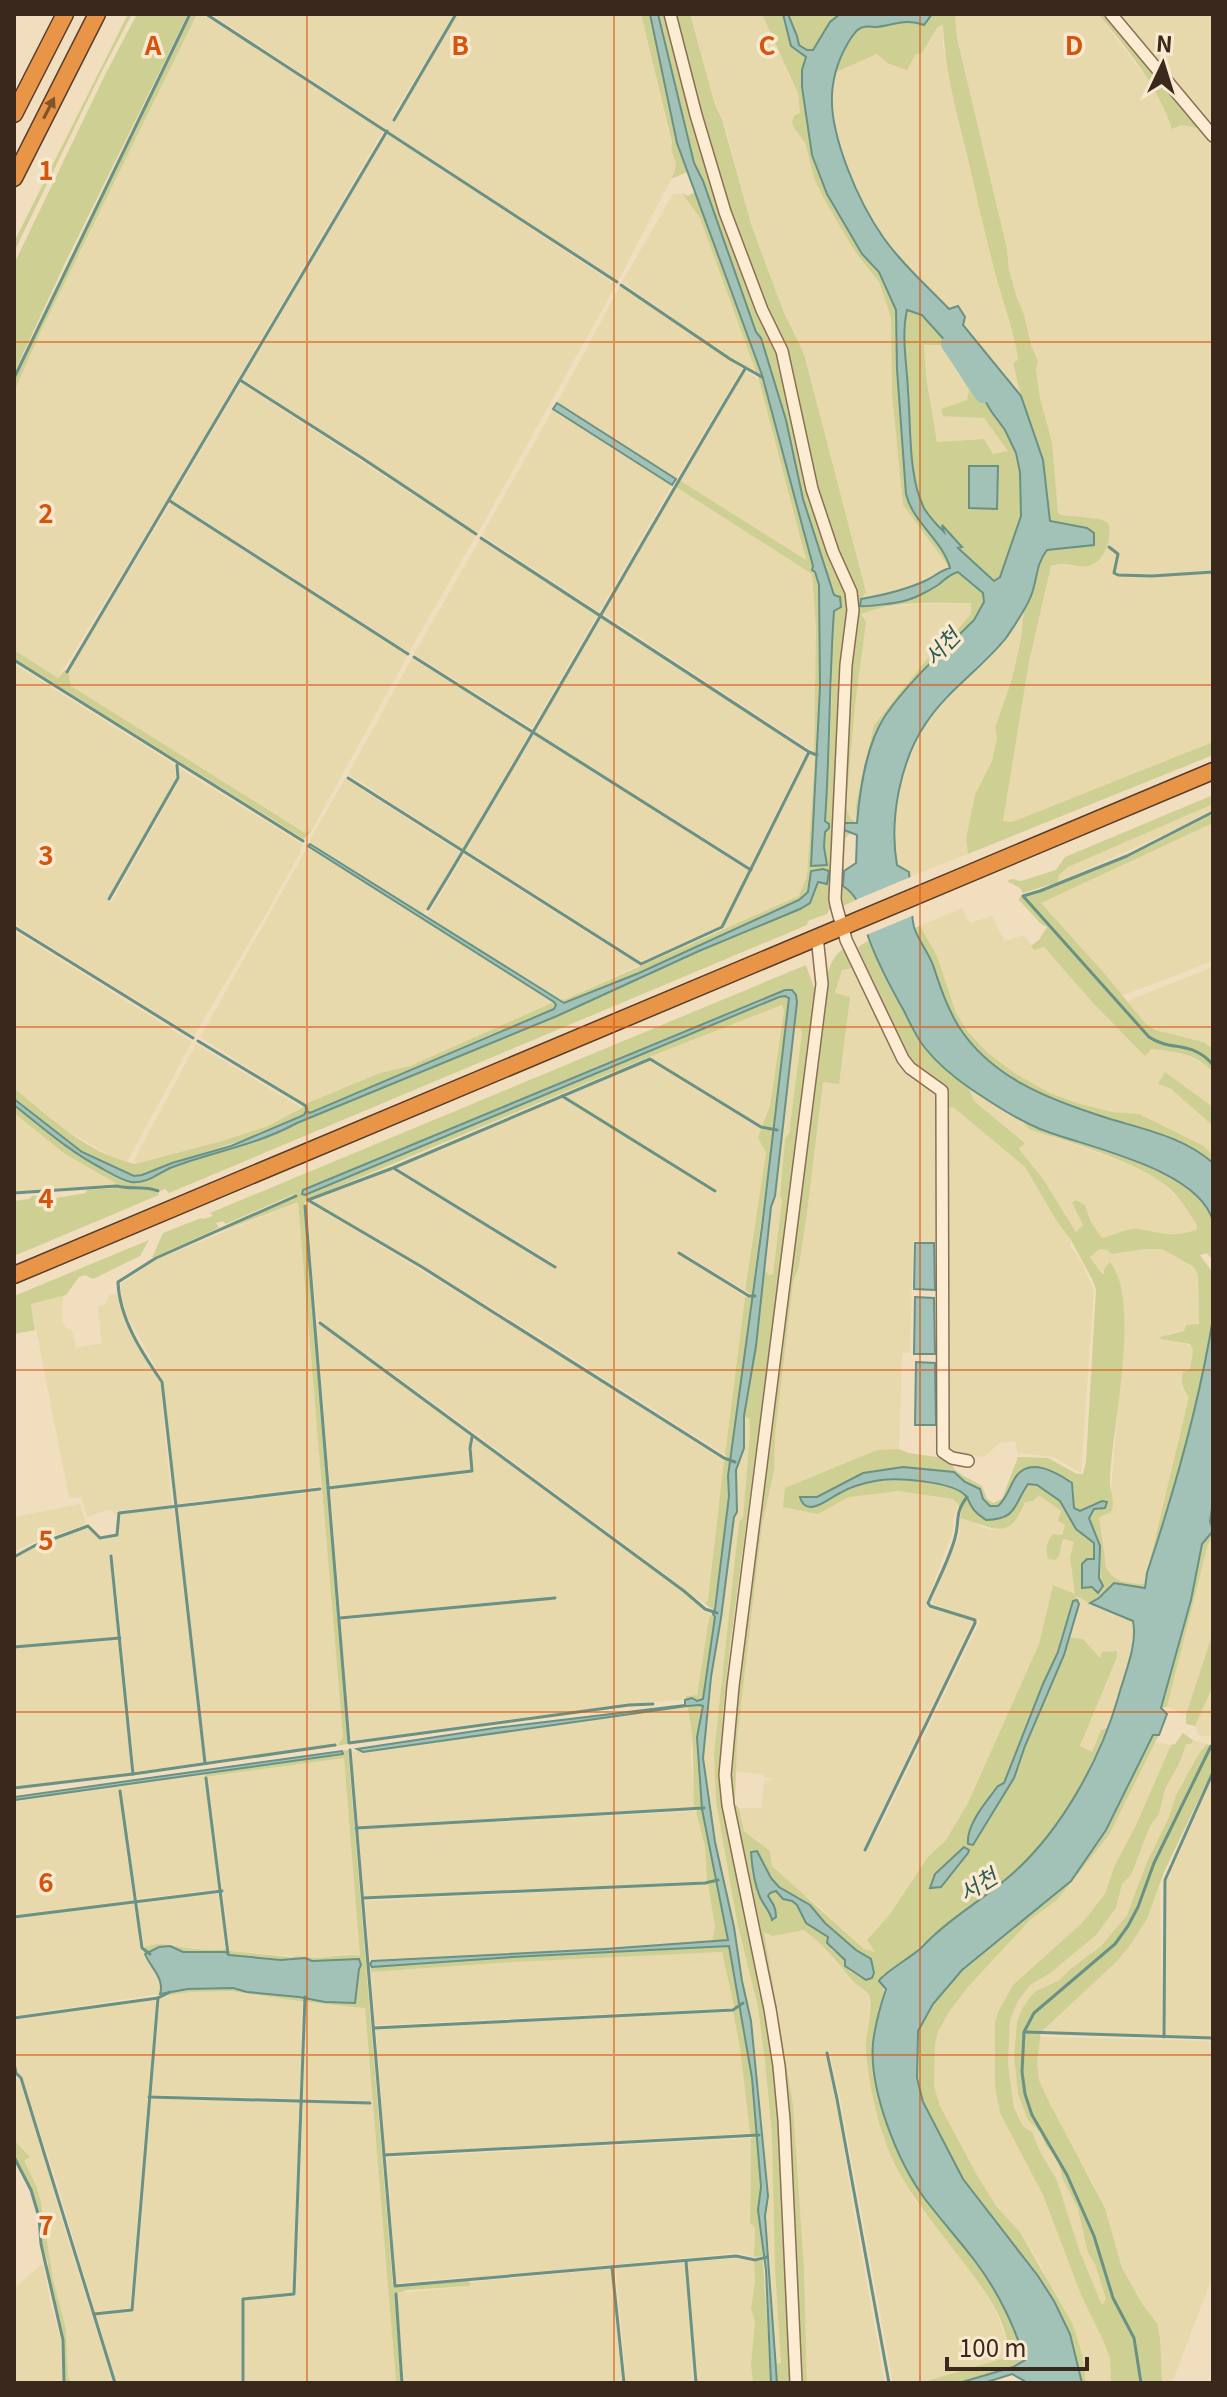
<svg xmlns="http://www.w3.org/2000/svg" width="1227" height="2397" font-family="Georgia,'Noto Sans KR',serif">
<style>
.farmland{fill:#e7d9ab}
.green{fill:#cdd092;fill-rule:evenodd}
.water{fill:#a2c2b7;stroke:#699184;stroke-width:2;fill-rule:evenodd}
.pier{fill:#f1debf}
.lines{fill:none;stroke-linecap:round;stroke-linejoin:round}
.stream{stroke:#699184;stroke-width:3}
.river{stroke:#a2c2b7;stroke-width:16}
.minor-casing{stroke:#8b6e56;stroke-width:14}
.highway-casing{stroke:#583c2b;stroke-width:19}
.minor{stroke:#fbecd2;stroke-width:11}
.highway{stroke:#e89548;stroke-width:16}
.oneway{fill:#7f542d}
.grid{fill:none;stroke:#d6540e;stroke-width:2;stroke-opacity:0.55}
.labels{text-anchor:middle;stroke-width:7;stroke-linejoin:round;paint-order:stroke}
.water-label{font-size:22px;font-style:italic;fill:#295a53;stroke:#f8e9cf}
.grid-label{font-size:26px;text-anchor:middle;font-weight:bold;fill:#d6540e;stroke:#f8e9cf;stroke-width:7;stroke-linejoin:round;paint-order:stroke}
</style>
<rect width="100%" height="100%" fill="#f1debf"/>
<g class="farmland">
<polygon points="197,14 202,14 383,131 166,501 58,678 14,650 14,392 40,333"/>
<polygon points="211,14 454,14 391,118 395,121 457,14 641,14 677,168 618,281"/>
<polygon points="690,14 762,14 798,93 800,114 795,130 805,142 814,178 825,201 854,250 879,282 886,302 891,319 892,395 903,505 950,568 941,570 928,580 883,597 861,599 866,592 861,573 804,354 784,313 752,227 723,119 715,105"/>
<polygon points="955,14 1098,14 1152,85 1162,103 1172,128 1181,125 1203,129 1213,140 1213,571 1186,574 1118,574 1115,572 1119,554 1108,545 1110,531 1104,521 1061,515 1058,512 1052,442 1040,398 1036,369 1038,361 1031,345 1009,270 1007,249 957,38"/>
<polygon points="1114,14 1213,14 1213,130"/>
<polygon points="943,23 943,46 957,116 997,280 1010,316 1015,341 1018,360 1013,364 1021,396 963,325 884,238 864,205 849,171 837,132 832,96 836,72 877,54 887,63 922,53 937,28"/>
<polygon points="387,133 616,285 478,533 243,379"/>
<polygon points="682,193 700,218 757,374 730,358 622,282 673,194"/>
<polygon points="620,286 742,369 676,479 557,403"/>
<polygon points="924,345 942,345 969,390 967,400 984,418 1009,451 993,454 983,439 937,442 926,376"/>
<polygon points="745,370 759,380 806,561 679,480"/>
<polygon points="241,383 476,536 409,652 172,500"/>
<polygon points="553,409 672,485 599,612 482,535"/>
<polygon points="676,487 812,574 816,627 814,752 602,613"/>
<polygon points="171,503 408,655 312,830 305,833 70,686 68,672"/>
<polygon points="480,539 597,615 532,728 414,654"/>
<polygon points="1107,546 1117,554 1113,573 1117,575 1152,577 1213,573 1213,742 1012,822 1003,821 1029,662 1051,565 1065,562 1089,565 1098,559"/>
<polygon points="971,603 972,613 952,636 940,643 874,725 856,805 857,823 851,819 846,807 855,706 860,670 860,614 872,609 918,604"/>
<polygon points="1024,610 1021,638 1012,679 995,728 997,738 992,761 975,795 966,838 968,854 909,877 909,872 897,865 894,849 895,818 905,767 925,723 1004,639"/>
<polygon points="601,617 806,752 750,867 534,731"/>
<polygon points="412,658 530,732 463,849 348,774"/>
<polygon points="14,664 175,765 176,779 107,899 108,902 112,901 180,779 179,768 302,844 300,853 266,914 194,1036 14,924"/>
<polygon points="534,734 749,870 721,926 641,962 466,850"/>
<polygon points="809,753 815,756 807,876 803,890 799,896 735,926 723,928"/>
<polygon points="345,779 460,852 423,915 310,844 311,838"/>
<polygon points="1213,804 1213,810 1167,833 1058,882 1059,875 1068,867"/>
<polygon points="1213,823 1213,961 1121,996 1104,973 1040,902"/>
<polygon points="308,846 554,1002 410,1066 380,1073 305,1104 200,1037"/>
<polygon points="464,855 639,965 566,999 558,1000 427,917"/>
<polygon points="962,908 970,923 992,916 1005,941 1024,935 1034,950 1043,947 1145,1056 1152,1049 1170,1050 1181,1052 1207,1065 1213,1072 1213,1107 1166,1073 1170,1088 1213,1126 1213,1155 1204,1146 1139,1114 1112,1112 1077,1103 1050,1093 1016,1074 988,1053 968,1032 956,1013 937,956 920,926"/>
<polygon points="14,931 192,1042 127,1162 121,1162 66,1130 14,1088"/>
<polygon points="1213,967 1213,1049 1203,1042 1155,1030 1145,1023 1128,1003 1129,1000"/>
<polygon points="853,968 899,1065 907,1074 934,1091 938,1099 937,1242 913,1241 910,1353 902,1353 899,1449 877,1450 819,1475 818,1514 849,1497 869,1493 912,1491 953,1499 958,1506 953,1519 953,1530 926,1604 929,1607 973,1621 863,1849 864,1852 879,1829 980,1621 933,1604 932,1600 959,1536 960,1518 976,1522 981,1527 996,1530 1010,1526 1021,1514 1025,1502 1033,1501 1039,1494 1062,1511 1065,1525 1062,1535 1053,1534 1048,1558 1062,1548 1063,1539 1074,1542 1076,1595 1133,1621 1134,1627 1129,1659 1113,1714 1107,1728 1101,1730 1092,1752 1080,1746 1117,1657 1100,1658 1083,1639 1069,1637 1079,1604 1075,1595 1053,1586 1039,1644 968,1803 946,1840 928,1857 890,1914 867,1940 876,1952 864,1949 813,1901 797,1890 772,1866 757,1840 744,1831 739,1808 761,1808 764,1781 773,1779 764,1778 763,1774 735,1772 737,1739 762,1525 774,1471 775,1435 793,1282 799,1266 807,1213 823,1081 839,1084 835,993 842,970"/>
<polygon points="782,1005 784,1009 770,1106 762,1126 649,1057"/>
<polygon points="794,1027 801,1027 802,1033 789,1133 785,1139 780,1195 782,1200 773,1274 769,1275 765,1270 767,1238 771,1207 775,1196"/>
<polygon points="196,1044 302,1108 268,1126 222,1141 135,1164 135,1158"/>
<polygon points="649,1061 761,1129 758,1138 766,1153 745,1290 680,1251 677,1253 745,1297 725,1455 520,1325 312,1201 392,1170 556,1268 555,1264 396,1168 561,1097 713,1191 714,1188 564,1096"/>
<polygon points="968,1087 1021,1119 1029,1129 1135,1166 1159,1180 1183,1203 1197,1225 1196,1230 1186,1233 1163,1235 1134,1229 1102,1238 1091,1222 1085,1205 1076,1200 1072,1204 1083,1225 1076,1232 1043,1179 1019,1149 1025,1142 974,1101"/>
<polygon points="953,1107 1025,1167 1058,1223 1071,1240 1071,1247 1080,1259 1094,1290 1081,1473 1054,1457 1017,1453 1016,1443 1013,1441 1000,1443 984,1457 949,1453 947,1108"/>
<polygon points="14,1113 65,1154 119,1185 14,1192"/>
<polygon points="298,1202 322,1486 176,1504 163,1380 125,1312 121,1294 121,1284 157,1259"/>
<polygon points="308,1202 520,1330 724,1461 715,1556 708,1600 705,1604 464,1425 317,1319 306,1205"/>
<polygon points="1100,1249 1107,1250 1112,1254 1146,1249 1162,1249 1194,1267 1198,1275 1199,1325 1186,1325 1184,1331 1170,1333 1162,1339 1190,1345 1193,1350 1190,1371 1182,1377 1182,1388 1190,1397 1145,1584 1132,1583 1115,1579 1109,1575 1106,1567 1100,1532 1099,1516 1107,1514 1111,1491 1124,1332 1120,1289 1107,1265 1104,1274 1102,1274 1090,1257"/>
<polygon points="117,1294 122,1314 136,1343 160,1382 172,1505 117,1511 117,1516 112,1511 107,1510 87,1517 81,1497 69,1498 31,1304 63,1296 62,1319 65,1327 72,1331 76,1348 102,1343 98,1306 105,1305 109,1295"/>
<polygon points="317,1323 471,1436 468,1448 470,1470 329,1486"/>
<polygon points="744,1417 749,1418 750,1433 743,1517 739,1522 714,1753 716,1802 737,1922 758,2007 765,2062 772,2135 781,2363 775,2364 771,2273 765,2216 768,2196 756,2060 734,1927 715,1843 703,1758 711,1677 721,1618 734,1517 737,1512 736,1470 744,1448"/>
<polygon points="474,1438 684,1593 704,1611 713,1614 709,1618 697,1695 686,1696 685,1700 640,1703 493,1721 351,1741 340,1620 557,1599 556,1597 341,1616 330,1489 473,1473 471,1448"/>
<polygon points="322,1491 343,1738 336,1744 206,1762 177,1508"/>
<polygon points="80,1504 86,1524 27,1545 14,1552 14,1517"/>
<polygon points="174,1508 204,1762 135,1772 113,1554 109,1555 118,1637 14,1646 14,1558 35,1547 88,1528 102,1540 118,1536 121,1514"/>
<polygon points="1213,1537 1213,1632 1186,1715 1167,1707 1208,1544"/>
<polygon points="119,1639 132,1773 14,1787 14,1648"/>
<polygon points="1213,1686 1213,1721 1211,1737 1198,1735 1195,1726"/>
<polygon points="687,1706 693,1727 691,1755 694,1808 358,1826 352,1752"/>
<polygon points="1193,1740 1207,1744 1198,1755 1176,1795 1169,1817 1147,1862 1127,1915 1101,1946 1069,1970 1060,1980 1036,1991 1017,2022 1014,2056 1018,2094 1028,2120 1041,2133 1045,2144 1058,2161 1078,2209 1088,2253 1095,2264 1106,2299 1102,2305 1080,2252 1056,2178 1040,2152 1032,2132 1023,2126 1014,2108 1008,2064 1010,2020 1018,2001 1030,1985 1049,1974 1096,1935 1116,1908 1122,1884 1131,1874 1150,1826 1159,1814 1165,1789 1179,1764 1182,1752 1186,1744 1191,1744"/>
<polygon points="1156,1742 1171,1745 1136,1825 1114,1867 1105,1894 1082,1923 1013,1985 998,2012 995,2022 995,2087 1000,2113 1043,2195 1081,2295 1103,2340 1110,2358 1111,2383 1086,2383 1082,2354 1040,2264 1020,2232 996,2206 977,2175 940,2106 934,2086 935,2044 938,2032 949,2012 967,1988 1031,1919 1057,1900 1109,1835"/>
<polygon points="344,1758 360,1956 347,1954 316,1958 230,1951 208,1777"/>
<polygon points="206,1773 219,1889 137,1899 119,1787 133,1901 14,1916 14,1800"/>
<polygon points="1213,1776 1213,2037 1165,2035 1167,1881"/>
<polygon points="696,1811 705,1847 707,1881 364,1897 358,1829"/>
<polygon points="708,1884 715,1927 712,1942 471,1956 370,1960 365,1901"/>
<polygon points="1160,1886 1162,2031 1159,2035 1041,2032 1147,1919"/>
<polygon points="220,1893 225,1949 220,1950 180,1948 172,1944 144,1948 137,1903"/>
<polygon points="134,1904 140,1948 158,1975 162,1988 160,1994 14,2016 14,1918"/>
<polygon points="804,1930 819,1940 839,1966 868,1994 870,2012 866,2046 868,2067 883,2138 897,2167 915,2201 969,2268 996,2311 1012,2357 920,2383 893,2383 839,2093 829,2052 825,2053 836,2101 854,2213 885,2383 807,2383 804,2269 793,2105 763,1931 774,1936"/>
<polygon points="722,1952 734,2007 732,2008 375,2025 371,1972 514,1962"/>
<polygon points="231,1991 302,2000 300,2099 151,2095 160,1996 192,1992"/>
<polygon points="156,2000 130,2308 95,2312 57,2183 22,2077 17,2072 14,2052 14,2020"/>
<polygon points="306,2002 365,2007 373,2101 303,2099"/>
<polygon points="733,2012 740,2048 750,2133 385,2154 376,2029"/>
<polygon points="1040,2037 1213,2041 1213,2275 1172,2383 1158,2383 1162,2381 1157,2323 1143,2305 1122,2268 1105,2208 1091,2179 1066,2138 1039,2080 1037,2061"/>
<polygon points="14,2075 19,2080 46,2162 58,2208 113,2383 72,2383 68,2377 66,2329 53,2279 41,2203 37,2188 23,2159 30,2156 14,2140"/>
<polygon points="150,2099 300,2102 292,2293 242,2298 241,2383 117,2383 96,2315 132,2312 134,2309"/>
<polygon points="303,2103 373,2103 396,2383 245,2383 245,2300 296,2295"/>
<polygon points="751,2138 750,2222 755,2228 754,2257 736,2253 472,2278 467,2277 396,2283 387,2158"/>
<polygon points="736,2258 754,2262 755,2281 751,2307 755,2322 751,2365 753,2383 697,2383 688,2262"/>
<polygon points="43,2263 50,2301 61,2341 62,2383 14,2383 14,2289"/>
<polygon points="685,2263 693,2383 626,2383 616,2268"/>
<polygon points="611,2269 622,2383 404,2383 397,2293 470,2286 470,2282"/>
</g>
<g class="green">
<polygon points="128,14 132,14 101,73 14,252 14,242"/>
<polygon points="137,14 188,14 66,261 14,373 14,264 105,75"/>
<polygon points="192,14 197,14 40,333 14,392 14,381 37,330"/>
<path d="M641,14H650L651,19L677,143L687,172L671,179C683,159 669,159 672,143Z"/>
<path d="M658,14H668L694,116L780,351L801,458L842,575L849,608L841,658L830,909L827,914L808,921L807,925L169,1193L165,1189L160,1191C145,1183 134,1189 119,1185L65,1154L14,1113V1105C41,1127 67,1148 98,1166C108,1172 119,1180 131,1182C147,1184 157,1174 170,1168C212,1152 257,1145 297,1123L557,1016L699,951L800,909C812,901 814,895 818,882L811,871L808,892L799,900L572,1002L564,1003L558,1000L566,999L799,896L807,876L815,756L817,755L811,866L826,865L824,847L830,743L832,681L830,657L834,595L803,499L786,420L761,338L756,332L703,181L694,163Z"/>
<path d="M672,14H690L715,105L722,119L752,227L784,313L804,354L866,592L861,599L866,607L890,602L905,601L940,584L948,575L959,572L983,593L984,602L973,620C945,648 907,683 885,716C866,746 860,789 857,823L844,824V830L851,832L845,839L843,886L855,894L857,900L840,907L838,871L855,609L813,489L784,349L726,211ZM971,603V614L952,636L940,643L874,725L856,805L857,823L851,819L846,807L855,706L866,622L861,614C894,600 936,603 971,603Z"/>
<path d="M762,14H783L791,46L806,57L802,70V87L812,155L827,194L862,254L879,272L896,310L897,369L906,494C913,523 942,540 950,568L903,505L892,395L891,319L886,302L879,282L854,250L825,201L814,178L805,142L795,130L792,122L794,116L800,113L798,93Z"/>
<polygon points="788,14 840,14 830,22 813,50 807,50 799,45 797,36"/>
<path d="M932,14H955L957,38L1007,249L1009,270L1017,298L1024,315L1031,345L1038,361L1036,369L1040,398L1052,442L1058,512L1061,515L1100,519L1108,523C1113,536 1105,563 1088,566C1075,568 1066,560 1051,566L1029,662L1003,821L1012,822L1213,742V755L968,854L966,838L975,795L992,761L997,738L995,728L1012,679L1021,638L1024,610L1031,597L1039,561L1047,550L1069,546L1087,528L1050,522L1043,460L1021,396L1013,363L1018,360C1014,330 1004,305 996,276C985,235 976,193 966,151C956,110 944,67 943,24L937,28L922,53L915,55L907,70L887,63L877,54L836,72C839,58 847,35 861,28C867,25 873,27 880,26C896,23 907,19 924,24Z"/>
<path d="M1098,14H1106L1203,129L1181,125L1172,129C1158,86 1127,48 1098,14Z"/>
<path d="M696,191L762,375L813,566L812,570C831,594 819,718 817,754L814,752L816,627L812,574L676,487L679,480L806,560L759,380L700,218L682,193L688,196Z"/>
<path d="M906,310L922,315L949,345L966,368L991,411L1005,430L1016,453L1020,472L1021,516L1000,577L994,581C970,559 943,538 926,510C908,481 911,424 908,389C906,362 902,337 906,310ZM924,345H942L969,390L967,400L941,409L943,416L984,418L1008,451L993,454L984,439L937,442L926,376Z"/>
<polygon points="14,650 58,678 65,670 68,672 71,686 305,833 312,830 304,839 14,658"/>
<polygon points="1213,795 1213,804 1068,867 1059,875 1058,882 1023,893 1020,888 1007,881 1012,879 1021,881 1056,870 1065,857"/>
<path d="M1213,814V823L1041,903L1104,973L1145,1023L1155,1030L1203,1042L1212,1048L1213,1072C1197,1054 1175,1051 1152,1049L1145,1056L1095,1005L1044,947L1034,950L1031,946L1039,940L1047,927L1041,924L1019,900L1020,897L1036,894L1131,856Z"/>
<path d="M920,926L937,956L956,1013L968,1032L988,1053L1016,1074L1050,1093L1077,1103L1112,1112L1139,1114L1204,1146L1213,1155V1163C1185,1139 1153,1133 1119,1122C1060,1103 996,1083 960,1028C940,998 928,961 914,928Z"/>
<path d="M869,940L922,1046L933,1058L968,1087L974,1101L1025,1143L1019,1149L1043,1179L1076,1232L1083,1225L1072,1203L1076,1200L1085,1205L1091,1222L1102,1238C1113,1236 1128,1227 1139,1229C1163,1233 1171,1238 1196,1230L1197,1225C1189,1213 1182,1200 1171,1190C1141,1161 1069,1143 1029,1129L1021,1119C1075,1148 1137,1153 1187,1189C1196,1195 1205,1202 1210,1211C1217,1224 1213,1246 1213,1261L1207,1253L1200,1255L1213,1273V1318L1207,1359L1189,1436L1147,1573L1189,1397C1183,1389 1180,1383 1183,1372L1190,1370L1193,1350L1190,1344L1161,1339L1160,1337L1184,1331L1186,1325L1199,1324L1198,1275L1194,1267L1162,1249H1146L1112,1254L1107,1250L1100,1249L1090,1257L1102,1274H1104V1269L1110,1262C1142,1302 1111,1430 1110,1482C1110,1493 1116,1501 1111,1512L1099,1517L1106,1567C1113,1583 1130,1583 1145,1584V1589L1114,1583L1099,1598L1090,1603L1076,1596L1077,1600L1072,1605L1058,1652L1043,1685L1004,1783L998,1786L972,1826L968,1837L988,1822L1014,1778L1025,1746L1064,1655L1069,1637L1083,1639L1100,1658L1102,1652L1117,1651V1657L1080,1746L1092,1752L1101,1730L1107,1728C1090,1769 1066,1819 1036,1851C1006,1883 969,1906 935,1933C917,1948 905,1965 882,1975C887,1994 880,1999 878,2016C875,2053 879,2102 892,2136C911,2186 946,2220 976,2262C998,2292 1014,2326 1025,2360L1013,2367L959,2383H920L1012,2356C1007,2341 1004,2325 996,2310C962,2250 906,2204 884,2138C876,2115 865,2067 866,2042C867,2031 874,2005 868,1994C866,1990 858,1986 854,1982C838,1964 824,1944 804,1930L773,1936L764,1932L793,2105L804,2269L807,2383H799L787,2120L731,1806L736,1805L739,1808L744,1831L770,1851L772,1866L864,1949L875,1952L867,1940L890,1914L928,1857L946,1840L968,1803L1039,1644L1053,1585L1075,1594L1070,1557L1074,1542L1063,1539L1059,1556L1055,1560L1048,1559C1045,1549 1046,1543 1053,1534L1062,1535L1065,1525L1058,1521L1061,1511L1039,1495L1033,1501L1025,1502C1009,1545 990,1525 960,1518L962,1509L953,1499L898,1491L849,1497L818,1514L783,1507L785,1488L877,1450L899,1449L908,1453L944,1458L951,1461L954,1469L962,1475L982,1486L987,1499L993,1503L1002,1499L1018,1457L1048,1458L1077,1474H1083L1086,1462L1096,1289L1092,1279L1071,1240L1058,1223L1025,1167L953,1107L947,1108L945,1087L910,1059L860,953L858,947ZM903,1467L954,1472L965,1482L980,1489L983,1499L990,1506H998L1004,1500L1009,1490L1058,1473L1074,1489V1508L1080,1511L1095,1503L1089,1518L1100,1546L1101,1584L1093,1560L1094,1543L1076,1529L1060,1501L1037,1484H1028L1012,1512L971,1507C968,1499 964,1493 956,1489C935,1477 878,1479 856,1486C838,1492 823,1510 804,1506L800,1497H817L863,1473ZM757,1851L771,1878L779,1887L810,1905L825,1923L856,1950L871,1959L874,1973L866,1980L849,1971L845,1960L831,1949L828,1937L806,1923L797,1905L792,1901L783,1899L776,1891L770,1893L768,1896C774,1904 776,1907 776,1917L772,1919C766,1898 743,1875 757,1851Z"/>
<path d="M846,947L853,968L842,970L835,993L850,997L839,1084L823,1082L807,1213L799,1266L793,1282L775,1435L774,1471L762,1525L737,1739L735,1801L730,1800L728,1775L755,1527L827,975C831,963 834,954 846,947Z"/>
<polygon points="806,965 815,991 812,1021 730,1647 723,1712 719,1779 734,1861 763,2002 773,2067 779,2136 790,2383 777,2383 775,2364 781,2363 775,2269 772,2135 765,2062 758,2007 737,1922 716,1802 714,1753 739,1522 743,1517 750,1433 749,1418 744,1417 750,1386 765,1270 769,1275 773,1274 782,1200 780,1196 785,1139 789,1133 802,1033 800,1027 794,1027 797,1003 785,990 303,1190 302,1194 305,1195 779,997 785,995 789,998 790,1003 728,1476 729,1496 714,1610 705,1604 708,1600 724,1461 730,1460 725,1455 745,1297 752,1295 745,1290 766,1153 758,1138 761,1129 772,1130 762,1126 770,1106 784,1010 782,1005 649,1057 306,1200 304,1205 348,1744 336,1746 343,1738 298,1202 217,1233 296,1197 292,1195 226,1224 222,1221 216,1223 219,1227 214,1230 152,1258 163,1233 201,1218 203,1219 213,1216 210,1213"/>
<path d="M554,1002L556,1005L554,1009L264,1133L172,1163L142,1176L127,1174L82,1152L14,1099V1088C51,1118 88,1154 135,1164L222,1141L268,1126L302,1108L305,1104L380,1073L410,1066Z"/>
<polygon points="1165,1072 1213,1107 1213,1126 1170,1088 1158,1084"/>
<path d="M117,1188C131,1191 150,1185 159,1195L14,1256V1201L29,1199L32,1196L48,1195L56,1198L86,1193L87,1190Z"/>
<polygon points="149,1240 140,1256 93,1279 85,1275 79,1277 66,1295 31,1304 35,1330 14,1334 14,1296"/>
<polygon points="1213,1531 1213,1537 1208,1544 1167,1707 1161,1708 1191,1600 1202,1544"/>
<polygon points="713,1614 715,1617 703,1699 697,1701 692,1698 685,1700 686,1696 697,1695 709,1618"/>
<polygon points="1213,1632 1213,1686 1195,1726 1186,1724 1186,1715"/>
<path d="M700,1705L703,1706L697,1737L702,1809L728,1940L712,1942L715,1927L708,1884L713,1882L707,1881L705,1847L696,1811L700,1809L694,1808C692,1775 696,1738 687,1706Z"/>
<polygon points="1183,1733 1193,1740 1191,1744 1186,1744 1179,1764 1165,1789 1159,1814 1150,1826 1131,1875 1122,1884 1116,1908 1096,1935 1049,1974 1030,1985 1018,2001 1010,2020 1008,2064 1014,2108 1023,2126 1032,2132 1040,2152 1056,2178 1080,2252 1102,2305 1106,2299 1095,2264 1088,2253 1078,2209 1063,2179 1058,2161 1045,2144 1041,2133 1028,2120 1018,2094 1014,2056 1017,2022 1022,2009 1030,1997 1036,1991 1060,1980 1069,1970 1101,1946 1127,1915 1147,1862 1169,1817 1176,1795 1198,1755 1207,1744 1213,1747 1213,1769 1165,1870 1147,1919 1128,1948 1116,1962 1041,2032 1037,2061 1039,2080 1050,2104 1105,2208 1122,2268 1143,2305 1157,2323 1160,2339 1162,2381 1158,2383 1111,2383 1110,2358 1103,2340 1081,2295 1043,2195 1000,2113 995,2087 995,2022 998,2012 1013,1985 1082,1923 1105,1894 1114,1867 1136,1825 1171,1745 1175,1744"/>
<polygon points="1153,1735 1159,1735 1109,1835 1057,1900 1031,1919 967,1988 949,2012 938,2032 935,2044 934,2086 940,2106 977,2175 996,2206 1020,2232 1073,2325 1082,2354 1086,2383 1082,2383 1070,2334 1054,2301 1038,2276 963,2179 922,2102 917,2078 918,2031 933,2004 962,1970 1071,1881 1106,1830"/>
<path d="M348,1750L393,2287L466,2281L470,2282V2286L408,2290L395,2294L401,2383H396L365,2008L306,2002L231,1991L192,1992L160,1996V1994C188,1989 219,1985 247,1992L354,2003L359,1978V1969L330,1960H281L229,1955L226,1952H183C173,1947 153,1947 145,1954L142,1949C155,1942 166,1944 180,1947C192,1950 207,1949 220,1950L225,1949L230,1951L290,1957C300,1955 308,1958 318,1958C333,1957 345,1953 360,1956L344,1758L205,1777L206,1773L342,1754V1751Z"/>
<polygon points="725,1945 730,1946 752,2078 761,2187 758,2210 764,2256 754,2257 755,2228 750,2223 751,2138 756,2136 750,2133 740,2048 733,2012 739,2008 734,2007 722,1952 514,1962 371,1972 370,1964 373,1967 512,1957"/>
<polygon points="14,2140 30,2157 24,2160 37,2188 41,2203 53,2279 66,2329 68,2377 72,2383 65,2383 64,2339 47,2272 48,2263 42,2245 36,2203 14,2154"/>
<polygon points="763,2260 771,2383 753,2383 751,2365 755,2322 751,2308 755,2281 754,2262"/>
</g>
<g class="water">
<path d="M650,14H658L694,163L703,181L756,332L761,338L786,420L803,499L834,595L840,597L841,607L834,611C829,681 830,751 825,821L829,824V828L825,832L824,847L827,865L811,866L820,687L819,585L815,572L812,570L813,566L762,375L677,143Z"/>
<path d="M783,14H788L797,36L799,45L807,50H813L830,22L840,14H932L924,25C906,18 894,25 876,27C870,27 865,25 859,29C855,31 854,35 851,38C840,55 833,74 832,95C830,137 859,203 883,237C901,263 927,286 949,309L958,306L965,317L963,325L1021,396L1043,460L1050,521L1087,528L1094,533V545L1047,550C1035,566 1038,578 1031,596C1026,609 1014,626 1006,638C982,668 947,691 926,723C900,761 889,820 897,865L909,872C911,889 910,910 914,927C918,940 928,952 933,965C940,986 947,1008 959,1027C991,1077 1048,1099 1101,1116C1140,1129 1181,1135 1213,1163V1221C1198,1168 1085,1147 1040,1129C1016,1119 992,1103 971,1089C955,1078 937,1063 925,1048C916,1037 910,1023 904,1011C891,988 878,964 869,939C861,918 863,899 843,886L844,871L856,863L857,835L844,830V823H857C860,788 866,745 885,716C908,682 945,649 974,620L984,602L983,593L958,572C948,575 946,579 938,585C929,591 913,599 904,601C897,603 865,607 860,606L861,599C884,595 906,590 927,580C935,576 941,570 950,568C942,539 913,523 906,494L897,369L896,310L879,272L862,254L827,194L812,155L802,87V70L806,57L791,46ZM907,310L922,315L949,345L966,368L991,411L1005,430L1016,453L1020,472L1021,516L1000,577L994,581L958,548L962,547L942,525L944,532C937,525 929,517 924,508C908,477 911,425 908,391C907,364 901,337 907,310Z"/>
<polygon points="557,403 676,479 672,485 553,409"/>
<polygon points="969,466 998,466 997,509 969,508"/>
<path d="M310,844L564,1003L639,973L799,900L808,892L811,871L823,869L829,871L827,884L818,882L810,903L800,909L699,951L557,1016L297,1123C257,1145 212,1152 170,1168C157,1174 147,1184 131,1182C121,1180 112,1174 103,1169C70,1152 43,1128 14,1105V1099L82,1152L134,1176L142,1175L172,1163L231,1146L304,1115L306,1111L310,1113L554,1009L556,1005L554,1002L308,846Z"/>
<polygon points="785,990 792,990 796,995 797,1002 775,1196 771,1207 756,1346 744,1416 744,1448 736,1470 737,1512 734,1517 721,1618 711,1677 703,1758 715,1842 734,1927 742,1981 751,2021 768,2196 765,2216 777,2383 771,2383 766,2270 758,2210 761,2187 752,2078 729,1946 512,1957 372,1967 370,1964 372,1961 605,1949 728,1940 702,1809 697,1737 703,1706 700,1705 687,1706 363,1752 357,1749 495,1728 685,1705 685,1700 692,1698 697,1701 703,1699 715,1617 713,1614 715,1609 729,1496 728,1476 762,1227 789,998 785,996 779,997 305,1195 302,1194 303,1190"/>
<polygon points="915,1243 934,1243 935,1290 914,1289"/>
<polygon points="915,1297 934,1298 935,1354 914,1354"/>
<path d="M1213,1318V1502L1210,1521L1213,1531L1202,1544L1191,1600L1161,1708L1167,1714L1159,1735H1153L1106,1830L1071,1881L962,1970L933,2004L918,2031L917,2078L923,2102L963,2179L1038,2276L1054,2301L1070,2334L1082,2383H1028L1012,2374L984,2383H959L1013,2367L1025,2360C1014,2325 997,2290 975,2261C959,2240 941,2220 925,2199C897,2161 869,2090 873,2043C875,2025 880,2007 886,1989L879,1981C883,1973 912,1957 922,1947C948,1919 983,1900 1012,1874C1061,1831 1100,1760 1118,1698C1124,1675 1138,1645 1133,1621L1090,1603L1099,1598L1114,1583L1145,1588L1147,1573C1175,1489 1199,1405 1213,1318Z"/>
<polygon points="916,1362 935,1363 936,1425 915,1425"/>
<path d="M903,1467L954,1472L965,1482L980,1489L983,1499L990,1506H998C1007,1498 1009,1488 1015,1478C1029,1456 1056,1472 1072,1483L1074,1508L1080,1511L1102,1501L1107,1502L1105,1508L1094,1509L1089,1518L1100,1546L1099,1578L1103,1586L1098,1593L1092,1587L1082,1588V1564L1087,1559H1094V1543L1076,1529L1060,1501L1037,1485L1028,1484C1013,1506 1017,1519 986,1520C981,1516 975,1513 972,1507C969,1503 969,1500 966,1496C953,1481 895,1477 875,1481C864,1483 850,1487 840,1493C828,1499 806,1519 800,1497H817L863,1473Z"/>
<path d="M1077,1600L1079,1604L1064,1655L1025,1746L1014,1778L973,1845L968,1844C966,1824 987,1801 998,1786L1004,1783L1043,1684L1058,1652L1073,1601Z"/>
<polygon points="342,1751 343,1754 14,1800 14,1797"/>
<polygon points="964,1847 969,1850 968,1853 941,1887 930,1888 935,1874"/>
<path d="M757,1851L771,1878L779,1887L810,1905L825,1923L856,1950L871,1959L874,1973L872,1978L866,1980L845,1966V1960L827,1943L828,1937L806,1923L797,1905L792,1901L783,1899L776,1891L770,1893L768,1896C773,1904 776,1907 776,1917L772,1920C770,1911 764,1906 760,1897C754,1883 752,1867 751,1852Z"/>
<path d="M170,1946L183,1952H226L229,1955L281,1960L305,1958L312,1961L359,1959L361,1965L359,1969L355,2003L325,2002L299,1997L247,1992L233,1988L188,1989L160,1994C165,1978 150,1967 145,1954L159,1947Z"/>
</g>
<polygon class="pier" points="913,876 917,914 864,936 853,901"/>
<g class="lines">
<g class="stream">
<polyline points="206,14 617,282"/>
<polyline points="394,120 456,14"/>
<polyline points="621,285 730,359 762,377"/>
<polyline points="14,378 190,14"/>
<polyline points="240,380 362,458 476,534"/>
<polyline points="170,501 408,654"/>
<polyline points="481,538 809,752 817,755"/>
<polyline points="1109,547 1118,554 1114,573 1118,575 1152,576 1213,572"/>
<polyline points="414,657 751,870"/>
<polyline points="14,660 303,841"/>
<polyline points="67,672 387,131"/>
<polyline points="348,778 641,964 722,927 809,752"/>
<path d="M1213,812L1127,856L1040,891L1023,896L1149,1037C1171,1052 1193,1040 1213,1065"/>
<polyline points="109,899 178,778 177,765"/>
<path d="M428,909C537,731 637,548 745,369"/>
<polyline points="14,927 193,1038"/>
<polyline points="198,1041 306,1106 307,1112"/>
<polyline points="562,1096 715,1191"/>
<polyline points="395,1169 555,1267"/>
<path d="M14,1193L117,1186C131,1190 144,1185 158,1191"/>
<polyline points="308,1200 393,1168 650,1059 761,1127 777,1130"/>
<polyline points="308,1200 422,1267 724,1458 735,1462"/>
<polyline points="305,1206 349,1743 629,1705 653,1704"/>
<polyline points="679,1253 749,1296 755,1296"/>
<polyline points="320,1323 684,1591 705,1609 717,1613"/>
<polyline points="328,1488 472,1471 470,1448 472,1437"/>
<polyline points="111,1556 133,1774"/>
<polyline points="14,1557 34,1546 88,1526 100,1538 117,1535 119,1513 320,1489"/>
<polyline points="340,1618 555,1598"/>
<polyline points="14,1647 120,1638"/>
<polyline points="350,1750 395,2286 736,2256 755,2260 767,2257"/>
<path d="M205,1763L162,1382C142,1353 119,1318 118,1282L156,1258L296,1196"/>
<polyline points="206,1778 228,1954"/>
<polyline points="14,1788 133,1774 335,1745"/>
<polyline points="120,1791 142,1948 150,1954"/>
<polyline points="356,1828 704,1808"/>
<path d="M865,1850L975,1623V1620L930,1606L928,1603C937,1582 949,1560 955,1538C960,1521 954,1514 967,1497"/>
<polyline points="363,1898 705,1883 718,1880"/>
<polyline points="14,1917 222,1891"/>
<polyline points="14,2018 158,1998 170,1992"/>
<polyline points="374,2028 733,2010 743,2003"/>
<polyline points="1025,2032 1213,2038"/>
<polyline points="1164,2037 1165,1880 1213,1772"/>
<polyline points="827,2053 837,2099 889,2383"/>
<polyline points="14,2063 16,2073 21,2078 115,2383"/>
<polyline points="149,2097 370,2103"/>
<polyline points="384,2155 759,2135"/>
<polyline points="14,2157 31,2190 39,2217 41,2244 63,2340 64,2383"/>
<polyline points="686,2261 696,2383"/>
<polyline points="612,2267 624,2383"/>
<polyline points="396,2294 402,2383"/>
<polyline points="94,2314 132,2310 158,1998"/>
<polyline points="243,2383 243,2299 294,2294 305,1997"/>
<polyline points="1141,2383 1134,2338 1113,2298 1094,2236 1067,2175 1032,2115 1025,2094 1022,2072 1024,2032 1034,2013 1115,1944 1128,1926 1138,1907 1154,1863 1211,1746"/>
</g>
<polyline class="river" points="949,344 983,395"/>
<defs>
<g id="minor">
<path d="M670,14L696,115L725,212L762,310L782,351L812,489L833,552L851,592L853,610L846,665L835,899C837,913 843,926 846,940L903,1059L910,1068L942,1091L943,1452L952,1458L968,1461"/>
<polyline points="1111,14 1213,136"/>
<polyline points="796,2383 784,2120 779,2066 770,2009 728,1805 725,1775 733,1686 822,984 817,936"/>
</g>
<g id="highway">
<polyline points="14,114 65,14"/>
<polyline points="14,178 97,14"/>
<polyline points="14,1275 1213,771"/>
</g>
</defs>
<use href="#minor" class="minor-casing"/>
<use href="#highway" class="highway-casing"/>
<use href="#minor" class="minor"/>
<use href="#highway" class="highway"/>
</g>
<defs><path id="oneway-solid" d="M-6-.8H1V-3.2L6.5 0L1 3.2V.8H-6Z" transform="scale(2)"/></defs>
<use class="oneway" href="#oneway-solid" transform="translate(49 108) rotate(-63)"/>
<path class="grid" d="M307,14V2383M614,14V2383M920,14V2383M14,342H1213M14,685H1213M14,1027H1213M14,1370H1213M14,1712H1213M14,2055H1213"/>
<g class="labels">
<g class="water-label">
<text transform="translate(942 647) rotate(-47)" y="8">서천</text>
<text transform="translate(978 1885) rotate(-32)" y="8">서천</text>
</g>
</g>
<g class="grid-label">
<text x="153" y="55">A</text>
<text x="460" y="55">B</text>
<text x="767" y="55">C</text>
<text x="1074" y="55">D</text>
<text x="46" y="180">1</text>
<text x="46" y="523">2</text>
<text x="46" y="865">3</text>
<text x="46" y="1208">4</text>
<text x="46" y="1550">5</text>
<text x="46" y="1892">6</text>
<text x="46" y="2235">7</text>
</g>
<rect width="1227" height="2397" fill="none" stroke="#39281b" stroke-width="32"/>
<g transform="translate(1163 64) rotate(4)" stroke="#f8e9cf" stroke-width="6" paint-order="stroke">
<path d="M0-6L14 30L0 20L-14 30Z" fill="#39281b"/>
<text y="-12" font-size="22" font-weight="bold" text-anchor="middle" fill="#39281b">N</text>
</g>
<path d="M947 2357v12h140v-12" fill="none" stroke="#39281b" stroke-width="4"/>
<text x="959" y="2357" font-size="24" fill="#39281b" stroke="#f8e9cf" stroke-width="6" paint-order="stroke">100 m</text>
</svg>
